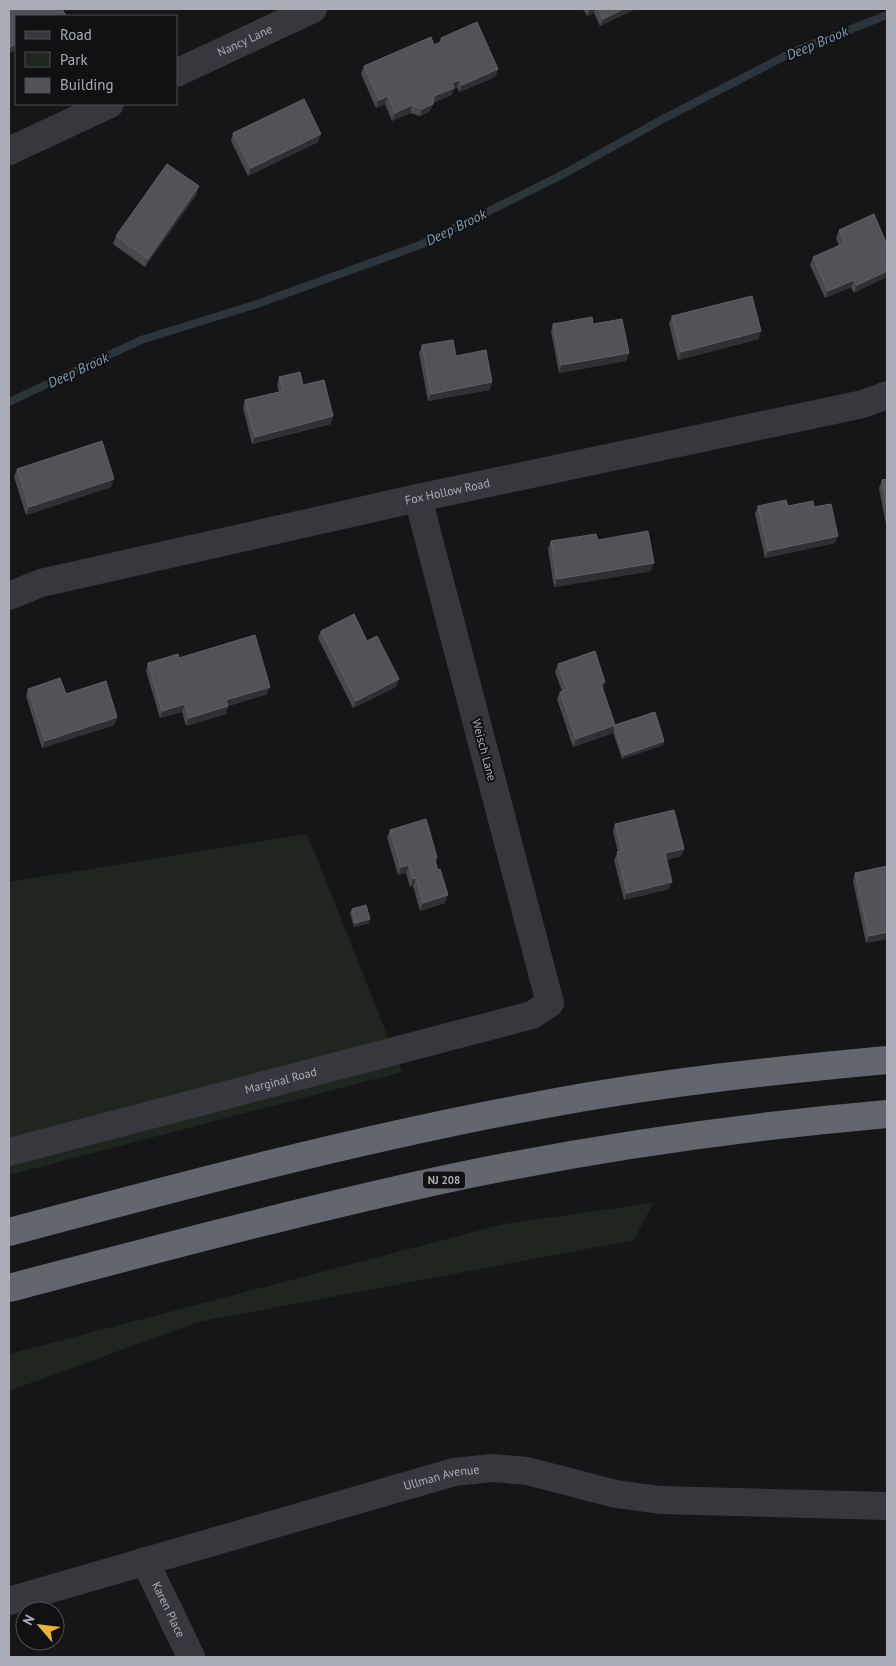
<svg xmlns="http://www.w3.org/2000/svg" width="896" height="1666" font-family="'PT Sans',sans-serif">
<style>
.green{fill:#1e261f}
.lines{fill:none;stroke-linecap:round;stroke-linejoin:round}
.stream{stroke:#2c353c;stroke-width:8}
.street{stroke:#37383d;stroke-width:28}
.highway{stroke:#63666e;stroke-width:28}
.wall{fill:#47494d}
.shaded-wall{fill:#2f3033}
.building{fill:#525359;stroke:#5f6168}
.labels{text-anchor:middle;stroke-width:4;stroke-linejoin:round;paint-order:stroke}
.shield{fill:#111113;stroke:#7b7e86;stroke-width:1}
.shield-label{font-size:11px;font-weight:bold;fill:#a8adb8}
.street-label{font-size:12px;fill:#a8adb8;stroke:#111113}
.water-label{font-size:14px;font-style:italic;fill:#7f9bb3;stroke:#111113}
</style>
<rect width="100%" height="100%" fill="#161618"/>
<g class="green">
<polygon points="307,834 402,1072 9,1175 9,882"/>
<polygon points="653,1203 634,1240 198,1322 9,1391 9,1354 504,1224"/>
</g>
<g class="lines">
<polyline class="stream" points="9,402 141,340 257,304 420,245 560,176 663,119 795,51 887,15"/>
<g class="street">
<path id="s1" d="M176,73L313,9"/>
<polyline points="9,151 110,104"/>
<path id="s2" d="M9,596L41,583L418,498L863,404L887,395"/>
<path id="s3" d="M9,1152L532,1015L550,1003L418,498"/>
<path id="s4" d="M145,1561L191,1657"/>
<path id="s5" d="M9,1601L454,1472L492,1468L527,1471L616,1494L660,1500L887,1506"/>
</g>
<g class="highway">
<path d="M9,1232C181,1186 354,1140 530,1107C648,1084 768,1071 887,1060"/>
<path d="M9,1288C154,1250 299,1211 446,1179C592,1148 739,1127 887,1114"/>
</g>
</g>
<g class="wall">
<polygon points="583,9 635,9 600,26 594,13 587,16"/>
<polygon points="441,38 498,69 495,77 459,92 457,87 454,89 451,95 433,103 430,111 420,116 410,113 392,121 385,104 376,108 361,74 364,66 434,45 439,43"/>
<polygon points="233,133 318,142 248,176 231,141"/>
<polygon points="197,194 145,267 113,244 116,236"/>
<polygon points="839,230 887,245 854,293 851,287 825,298 810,265 813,257 839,246 836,238"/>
<polygon points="672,316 759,339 678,360 669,324"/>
<polygon points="553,324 593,324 629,353 626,361 559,373 551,331"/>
<polygon points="422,345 456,356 492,382 489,390 428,401 419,353"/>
<polygon points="279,377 303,385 331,424 252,444 243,408 245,400 279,392 277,385"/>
<polygon points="17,469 111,487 26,515 14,477"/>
<polygon points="887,479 887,524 886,525 879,488 882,480"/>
<polygon points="758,506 814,507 835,543 765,558 755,514"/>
<polygon points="598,540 651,571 554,587 548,549 551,541"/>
<polygon points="321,631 367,641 396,687 353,708 318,638"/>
<polygon points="179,658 267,694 228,706 226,714 186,726 182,712 160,718 146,671 148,663"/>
<polygon points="558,664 603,689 615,725 664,741 663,745 622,759 613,732 613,733 573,747 557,699 560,692 562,691 555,672"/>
<polygon points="28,689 66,694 117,717 114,725 42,748 26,696"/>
<polygon points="615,824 684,849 681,856 667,860 669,889 624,900 614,860 618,852 613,832"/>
<polygon points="390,830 437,857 436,863 445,903 420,911 413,886 410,887 406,873 398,875 387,837"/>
<polygon points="887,866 887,939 866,943 853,881 855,873"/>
<polygon points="352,909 369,923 354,927 350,913"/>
</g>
<g class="shaded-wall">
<polygon points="590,9 595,9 594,13 587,16"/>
<polygon points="623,9 635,9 600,26 603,19"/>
<polygon points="16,44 16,50 9,54 9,48"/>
<polygon points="498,69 495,77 459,92 462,85"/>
<polygon points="460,80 457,87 454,89 451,95 432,103 434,96 452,83"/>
<polygon points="388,96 385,104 376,108 379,100"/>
<polygon points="433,104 430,111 420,116 422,109"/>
<polygon points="412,105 410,113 392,121 395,113"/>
<polygon points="321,134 318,142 248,176 251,168"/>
<polygon points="199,186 197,194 145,267 148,259"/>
<polygon points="887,271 887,277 854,293 857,285"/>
<polygon points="854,280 851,287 825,298 828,291"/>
<polygon points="761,331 759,339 678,360 681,352"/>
<polygon points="629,353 626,361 559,373 561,365"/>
<polygon points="492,382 489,390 428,401 431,394"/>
<polygon points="333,416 331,424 252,444 255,437"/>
<polygon points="114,479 111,487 26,515 29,507"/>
<polygon points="838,536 835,543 765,558 768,551"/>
<polygon points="654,563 651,571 554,587 557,579"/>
<polygon points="399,679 396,687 353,708 356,701"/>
<polygon points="605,682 603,690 601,684"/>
<polygon points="270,687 267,694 223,707 226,700"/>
<polygon points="185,704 182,712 160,718 162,711"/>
<polygon points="228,706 226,714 186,726 189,718"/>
<polygon points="117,717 114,725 42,748 45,741"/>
<polygon points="615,725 613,733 573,747 576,739"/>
<polygon points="664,741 663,745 622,759 624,755"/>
<polygon points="684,849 681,856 663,861 665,853"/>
<polygon points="409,865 406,873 398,875 401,867"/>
<polygon points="416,878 413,886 410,887 413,879"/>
<polygon points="672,882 669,889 624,900 627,893"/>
<polygon points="448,895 445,903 420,911 423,903"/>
<polygon points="370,919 369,923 354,927 355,923"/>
<polygon points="887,932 887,939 866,943 869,936"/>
</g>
<g class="building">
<polygon points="9,9 62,9 66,16 16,16 16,44 9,48"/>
<polygon points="598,9 623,9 603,19"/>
<polygon points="477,22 498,69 462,85 460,80 452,83 454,88 434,96 433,104 422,109 412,105 395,113 388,96 379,100 364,66 431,37 434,45 443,41 441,38"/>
<polygon points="304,99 321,134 251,168 233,133"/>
<polygon points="167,164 199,186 148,259 116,236"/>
<polygon points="874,214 887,245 887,271 857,285 854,280 828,291 813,257 845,243 839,230"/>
<polygon points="752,296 761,331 681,352 672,316"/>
<polygon points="592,317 593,324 622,319 629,353 561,365 553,324"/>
<polygon points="453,340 456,356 486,350 492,382 431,394 422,345"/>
<polygon points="300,372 303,385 324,380 333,416 255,437 245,400 283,391 279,377"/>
<polygon points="102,441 114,479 29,507 17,469"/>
<polygon points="887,479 887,508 882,480"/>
<polygon points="786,500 788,506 813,501 814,507 831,504 838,536 768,551 758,506"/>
<polygon points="648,531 654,563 557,579 551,541 596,534 598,540"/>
<polygon points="354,614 367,641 377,636 399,679 356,701 321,631"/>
<polygon points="255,635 270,687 226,700 228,706 189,718 185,704 162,711 148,663 178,654 179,658"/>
<polygon points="595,651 605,682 601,684 615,725 576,739 560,692 567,689 558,664"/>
<polygon points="60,678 66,694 106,681 117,717 45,741 28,689"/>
<polygon points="655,712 664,741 624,755 614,728 615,725"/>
<polygon points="674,810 684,849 665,853 672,882 627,893 617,852 622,851 615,824"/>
<polygon points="426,819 437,857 434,858 438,870 440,869 448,895 423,903 416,878 413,879 409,865 401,867 390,830"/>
<polygon points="887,866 887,932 869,936 855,873"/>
<polygon points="366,905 370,919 355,923 352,909"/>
</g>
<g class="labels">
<rect class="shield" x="423" y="1171.5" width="42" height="17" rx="4"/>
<g class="shield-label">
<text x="444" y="1184">NJ 208</text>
</g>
<g class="street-label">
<text dy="4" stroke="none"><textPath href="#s1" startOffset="76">Nancy Lane</textPath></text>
<text dy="4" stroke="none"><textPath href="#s2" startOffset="451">Fox Hollow Road</textPath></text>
<text transform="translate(484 750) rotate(75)" y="4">Weisch Lane</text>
<text dy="4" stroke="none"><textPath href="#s3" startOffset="281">Marginal Road</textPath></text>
<text dy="4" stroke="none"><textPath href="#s5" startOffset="450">Ullman Avenue</textPath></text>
<text dy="4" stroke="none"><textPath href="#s4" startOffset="54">Karen Place</textPath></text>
</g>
<g class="water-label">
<text transform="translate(817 43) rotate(-23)" y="5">Deep Brook</text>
<text transform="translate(456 227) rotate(-26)" y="5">Deep Brook</text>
<text transform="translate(78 370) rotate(-25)" y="5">Deep Brook</text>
</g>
</g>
<rect width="896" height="1666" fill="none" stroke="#a8adb8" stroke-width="20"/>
<rect x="15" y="15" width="162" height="90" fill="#111113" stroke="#4d4f55"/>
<rect x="25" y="31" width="25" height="8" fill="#37383d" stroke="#4d4f55"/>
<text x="60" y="40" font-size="15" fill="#a8adb8">Road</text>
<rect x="25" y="52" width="25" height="15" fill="#1e261f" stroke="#4d4f55"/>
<text x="60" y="65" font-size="15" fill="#a8adb8">Park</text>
<rect x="25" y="78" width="25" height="15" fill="#525359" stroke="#4d4f55"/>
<text x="60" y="90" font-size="15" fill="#a8adb8">Building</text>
<g transform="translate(40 1626) rotate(298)"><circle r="24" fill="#111113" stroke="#4d4f55"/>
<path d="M0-4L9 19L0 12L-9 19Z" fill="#f2b134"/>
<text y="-8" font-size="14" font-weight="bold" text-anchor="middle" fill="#a8adb8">N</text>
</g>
</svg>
